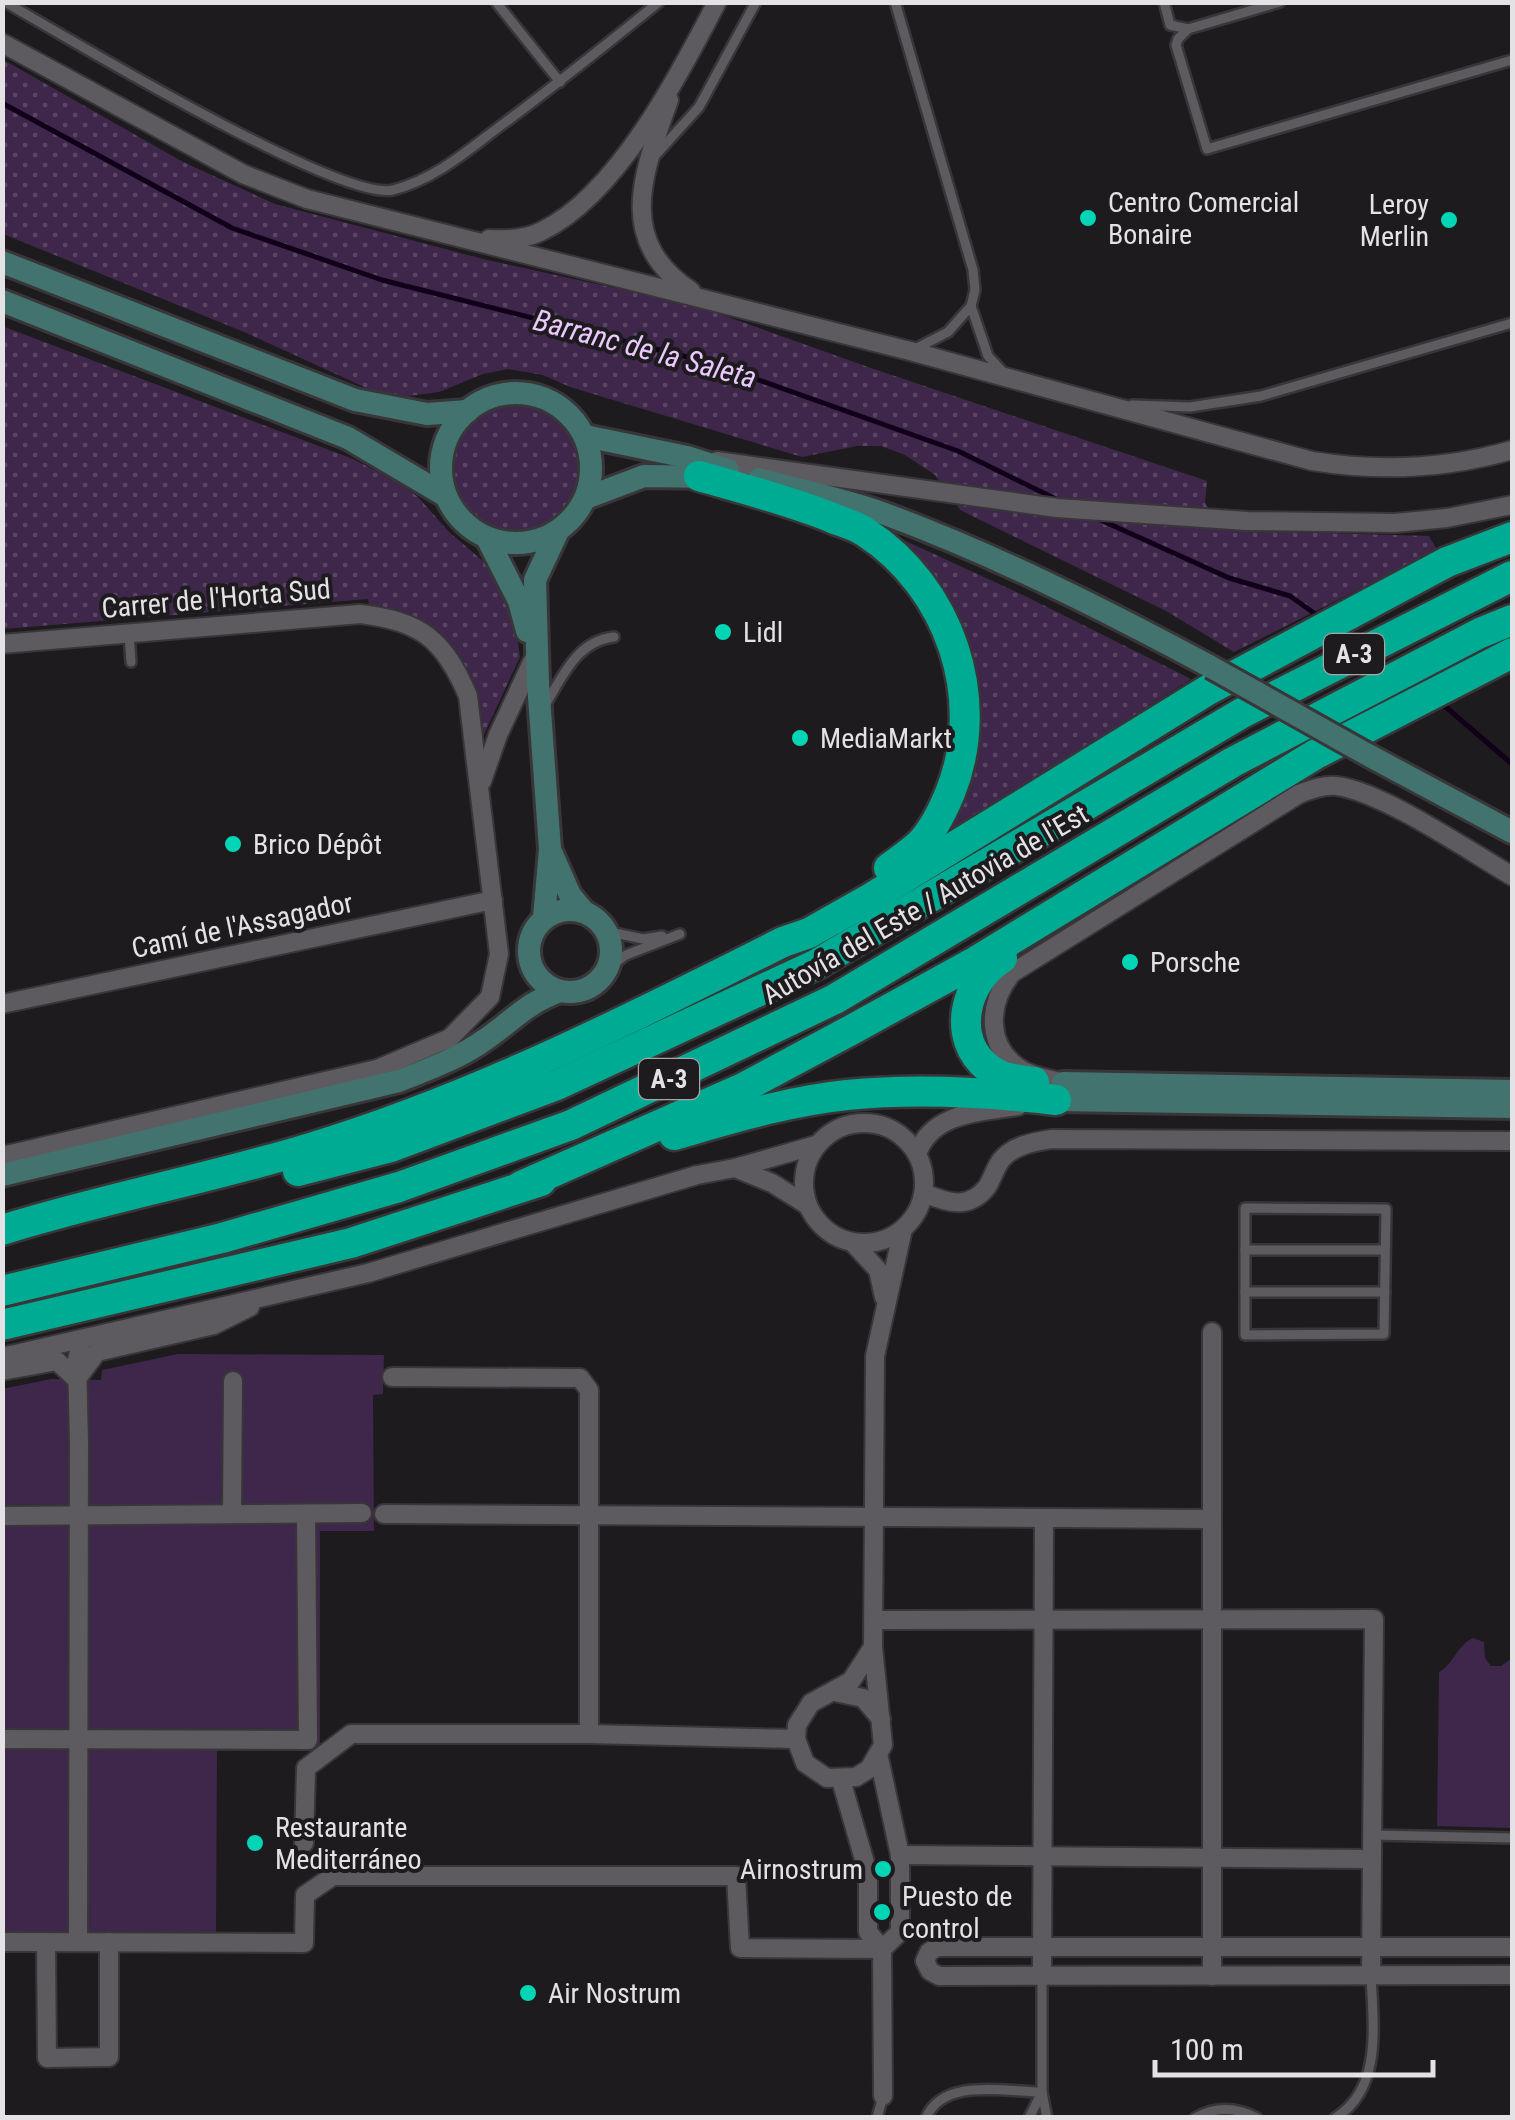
<svg xmlns="http://www.w3.org/2000/svg" width="1515" height="2120" font-family="'Roboto Condensed',sans-serif">
<style>
.grass{fill:url(#grass-dots)}
.garden{fill:#3e274a}
.lines{fill:none;stroke-linecap:round;stroke-linejoin:round}
.stream{stroke:#100019;stroke-width:5}
.lane-casing{stroke:#383638;stroke-width:14}
.street-casing{stroke:#383638;stroke-width:22}
.secondary-casing{stroke:#383638;stroke-width:28}
.highway-casing{stroke:#383638;stroke-width:35}
.lane{stroke:#5e5b60;stroke-width:9}
.street{stroke:#5e5b60;stroke-width:18}
.secondary{stroke:#42736f;stroke-width:22}
.highway{stroke:#00ab93;stroke-width:30}
.secondary-bridge-casing{stroke:#383638;stroke-width:28;stroke-linecap:butt}
.secondary-bridge{stroke:#42736f;stroke-width:22}
.poi-dot{fill:#02d5b6;stroke:#1d1b1e;stroke-width:4}
.labels{text-anchor:middle;stroke-width:8;stroke-linejoin:round;paint-order:stroke}
.shield{fill:#1d1b1e;stroke:#a8a6a9;stroke-width:2.5}
.shield-label{font-size:25px;font-weight:bold;fill:#e4e2e4}
.poi-label{font-size:28px;fill:#e4e2e4;stroke:#1d1b1e;text-anchor:start}
.street-label{font-size:28px;fill:#e4e2e4;stroke:#1d1b1e}
.water-label{font-size:30px;font-style:italic;fill:#ebc8ff;stroke:#1d1b1e}
</style>
<defs>
<pattern id="grass-dots" width="8" height="8" patternUnits="userSpaceOnUse" patternTransform="scale(2.5)"><rect width="8" height="8" fill="#3e274a"/><path d="M2 2h.1M6 6h.1" fill="none" stroke="#5a4664" stroke-width="1.8" stroke-linecap="round"/></pattern>
</defs>
<rect width="100%" height="100%" fill="#1d1b1e"/>
<g class="grass">
<polygon points="2,59 183,162 275,204 483,259 697,306 871,368 1207,481 1205,503 1221,530 1429,536 1437,550 1234,652 1166,611 960,510 935,475 905,455 881,446 857,446 802,457 570,387 543,375 508,369 483,374 439,392 409,396 375,392 244,332 3,234"/>
<path d="M2,326L353,459L401,484L418,497L449,532L484,562L501,584L513,610L520,657L480,743C469,660 458,623 369,604L368,599L3,629Z"/>
<circle cx="516" cy="468" r="62"/>
<polygon points="897,537 1027,597 1191,679 940,838 971,761 919,560"/>
</g>
<g class="garden">
<polygon points="178,1354 384,1355 383,1394 373,1395 374,1531 320,1531 320,1750 217,1751 216,1933 3,1933 2,1389 51,1379 101,1380 102,1370"/>
<path d="M1473,1638L1484,1642L1485,1658L1491,1666H1501L1512,1658V1828L1437,1826L1439,1672C1454,1664 1457,1645 1473,1638Z"/>
</g>
<g class="lines">
<g class="stream">
<polyline points="2,103 232,228 382,280 711,363 958,451 1062,502"/>
<polyline points="1094,517 1229,578 1290,596 1321,618"/>
<polyline points="1440,702 1512,764"/>
</g>
<defs>
<g id="lane">
<path d="M5,2C66,37 340,202 393,190C436,179 468,150 503,124C556,85 607,44 659,2"/>
<polyline points="496,2 560,82"/>
<polyline points="895,2 973,270 975,290 971,306"/>
<polyline points="1164,2 1170,25 1188,29 1280,2"/>
<polyline points="1188,29 1178,39 1176,45 1207,149 1512,60"/>
<polyline points="653,158 699,107 756,2"/>
<polyline points="915,349 948,332 971,306 988,356 1001,370"/>
<polyline points="1132,405 1190,407 1261,396 1512,323"/>
<polyline points="129,633 131,662"/>
<path d="M544,707C562,678 576,641 614,637"/>
<polyline points="606,931 643,939 662,936"/>
<polyline points="607,969 626,955 680,934"/>
<polygon points="1245,1208 1386,1209 1384,1334 1245,1335"/>
<polyline points="1245,1250 1385,1250"/>
<polyline points="1245,1292 1385,1292"/>
<polyline points="1372,1835 1512,1838"/>
<polyline points="1042,1976 1042,2092 1047,2118"/>
<polyline points="877,2118 883,2096"/>
<path d="M926,2118C943,2077 1006,2092 1042,2092L1029,2118"/>
<path d="M1195,2118C1216,2106 1236,2107 1257,2118"/>
<path d="M1335,2118C1383,2089 1373,2024 1371,1975"/>
</g>
<g id="street">
<path d="M2,43L243,174L307,199L910,351L1312,461C1380,472 1446,469 1512,450"/>
<path d="M669,100C644,171 614,240 691,291"/>
<path d="M489,239C506,240 527,239 542,231C617,195 680,74 717,2"/>
<polyline points="717,461 1057,508 1247,521 1395,523 1447,518 1512,505"/>
<path d="M2,644L360,614C422,621 444,640 468,696L499,954L490,997L450,1038L377,1069L2,1156"/>
<polyline points="482,781 498,735 532,662"/>
<polyline points="2,1004 493,900"/>
<path d="M1063,1083C1050,1079 1036,1077 1024,1071C985,1049 987,1004 1012,973L1299,794C1312,789 1323,785 1337,786C1383,792 1469,851 1512,876"/>
<circle cx="864" cy="1183" r="60"/>
<path d="M917,1154C932,1112 980,1112 1018,1106"/>
<polyline points="735,1168 772,1183 807,1205"/>
<path d="M924,1193C947,1203 969,1210 987,1187C993,1178 995,1167 1002,1159C1014,1145 1034,1142 1052,1139L1512,1141"/>
<polyline points="853,1243 878,1270 884,1297"/>
<polyline points="1212,1332 1212,1976"/>
<polyline points="2,1357 368,1273 697,1175 735,1168 816,1145"/>
<polyline points="2,1371 57,1361 77,1380"/>
<polyline points="392,1377 580,1378 589,1390 589,1734"/>
<polyline points="77,1379 97,1352 214,1325 250,1307"/>
<polyline points="232,1514 233,1381"/>
<polyline points="384,1514 1212,1519"/>
<polyline points="2,1516 362,1513"/>
<polyline points="874,1620 1374,1619 1371,1975"/>
<polyline points="873,1647 851,1681 811,1703 797,1725 796,1739 805,1763 827,1778 856,1777 869,1769 883,1745 873,1647 875,1356 903,1229"/>
<polyline points="835,1692 863,1698 881,1719"/>
<polyline points="2,1739 308,1740 306,1514"/>
<polyline points="841,1780 868,1873 868,1932 882,1949 883,2096"/>
<polyline points="304,1843 306,1768 351,1734 589,1734 796,1739"/>
<polyline points="900,1855 1372,1859"/>
<polyline points="2,1942 304,1943 305,1895 333,1876 736,1876 740,1948 882,1949 900,1932 900,1855 879,1758"/>
<polyline points="46,1942 47,2058 109,2057 109,1942"/>
<polyline points="78,1942 79,1442 77,1360 82,1339"/>
<polyline points="1512,1947 937,1947 929,1952 925,1961 930,1971 939,1976 1512,1975"/>
<polyline points="1042,1976 1044,1519"/>
</g>
<g id="secondary">
<polyline points="2,262 355,400 427,414 468,411"/>
<polyline points="2,301 348,438 446,496"/>
<circle cx="516" cy="468" r="75"/>
<polyline points="585,436 687,457 728,470"/>
<path d="M759,479C801,491 844,499 885,514C998,556 1105,610 1211,667"/>
<polyline points="586,498 644,476 715,477"/>
<polyline points="487,538 519,601 527,631"/>
<polyline points="1370,756 1512,832"/>
<polyline points="552,854 570,895 584,912"/>
<circle cx="570" cy="951" r="41"/>
<polyline points="544,918 550,849 538,683 535,580 558,531"/>
<polyline points="1063,1083 1512,1091"/>
<polyline points="1056,1100 1512,1107"/>
<path d="M2,1175L399,1081C429,1069 460,1058 486,1039C515,1019 525,1004 560,991"/>
</g>
<g id="highway">
<path d="M699,476C744,489 787,500 830,517C841,522 855,525 865,532C950,587 988,699 950,793C943,810 932,832 919,845C910,853 899,861 889,868"/>
<path d="M1002,958C964,982 951,1038 988,1068C1001,1079 1018,1080 1034,1082"/>
<path d="M674,1135C730,1119 788,1101 847,1095C917,1088 987,1092 1056,1100"/>
<polyline points="298,1171 391,1147 557,1085 817,964 1242,713 1512,576"/>
<polyline points="521,1186 743,1088 853,1029 973,963 1316,754 1512,653"/>
<path d="M2,1230C104,1198 209,1179 310,1148C475,1098 630,1019 783,942L809,933L871,898L1208,690L1447,562L1512,537"/>
<polyline points="2,1291 222,1238 399,1187 571,1125 835,999 1233,762 1480,633 1512,620"/>
<polyline points="2,1325 351,1243 541,1181"/>
</g>
</defs>
<use href="#lane" class="lane-casing"/>
<use href="#street" class="street-casing"/>
<use href="#secondary" class="secondary-casing"/>
<use href="#highway" class="highway-casing"/>
<use href="#lane" class="lane"/>
<use href="#street" class="street"/>
<use href="#secondary" class="secondary"/>
<use href="#highway" class="highway"/>
<defs>
<polyline id="secondary-bridge" points="1211,667 1370,756"/>
</defs>
<use href="#secondary-bridge" class="secondary-bridge-casing"/>
<use href="#secondary-bridge" class="secondary-bridge"/>
</g>
<g class="poi-dot">
<circle cx="1088" cy="218" r="10"/>
<circle cx="1449" cy="220" r="10"/>
<circle cx="723" cy="632" r="10"/>
<circle cx="800" cy="738" r="10"/>
<circle cx="233" cy="844" r="10"/>
<circle cx="1130" cy="962" r="10"/>
<circle cx="255" cy="1843" r="10"/>
<circle cx="883" cy="1869" r="10"/>
<circle cx="882" cy="1912" r="10"/>
<circle cx="528" cy="1993" r="10"/>
</g>
<g class="labels">
<g class="shield">
<rect x="1324" y="634" width="60" height="40" rx="8"/>
<rect x="639" y="1059" width="60" height="40" rx="8"/>
</g>
<g class="shield-label">
<text x="1354" y="663">A-3</text>
<text x="669" y="1088">A-3</text>
</g>
<g class="poi-label">
<text x="1108" y="212">Centro Comercial<tspan x="1108" dy="32">Bonaire</tspan></text>
<text x="1429" y="214" text-anchor="end">Leroy<tspan x="1429" dy="32">Merlin</tspan></text>
<text x="743" y="642">Lidl</text>
<text x="820" y="748">MediaMarkt</text>
<text x="253" y="854">Brico Dépôt</text>
<text x="1150" y="972">Porsche</text>
<text x="275" y="1837">Restaurante<tspan x="275" dy="32">Mediterráneo</tspan></text>
<text x="863" y="1879" text-anchor="end">Airnostrum</text>
<text x="902" y="1906">Puesto de<tspan x="902" dy="32">control</tspan></text>
<text x="548" y="2003">Air Nostrum</text>
</g>
<g class="street-label">
<text transform="translate(216 598) rotate(-5)" y="10">Carrer de l'Horta Sud</text>
<text transform="translate(925 904) rotate(-30)" y="10">Autovía del Este / Autovia de l'Est</text>
<text transform="translate(242 925) rotate(-12)" y="10">Camí de l'Assagador</text>
</g>
<g class="water-label">
<text transform="translate(645 349) rotate(15)" y="10">Barranc de la Saleta</text>
</g>
</g>
<rect width="1515" height="2120" fill="none" stroke="#e4e2e4" stroke-width="10"/>
<path d="M1155 2060v15h278v-15" fill="none" stroke="#e4e2e4" stroke-width="5"/>
<text x="1170" y="2060" font-size="30" fill="#e4e2e4" stroke="#1d1b1e" stroke-width="8" paint-order="stroke">100 m</text>
</svg>
